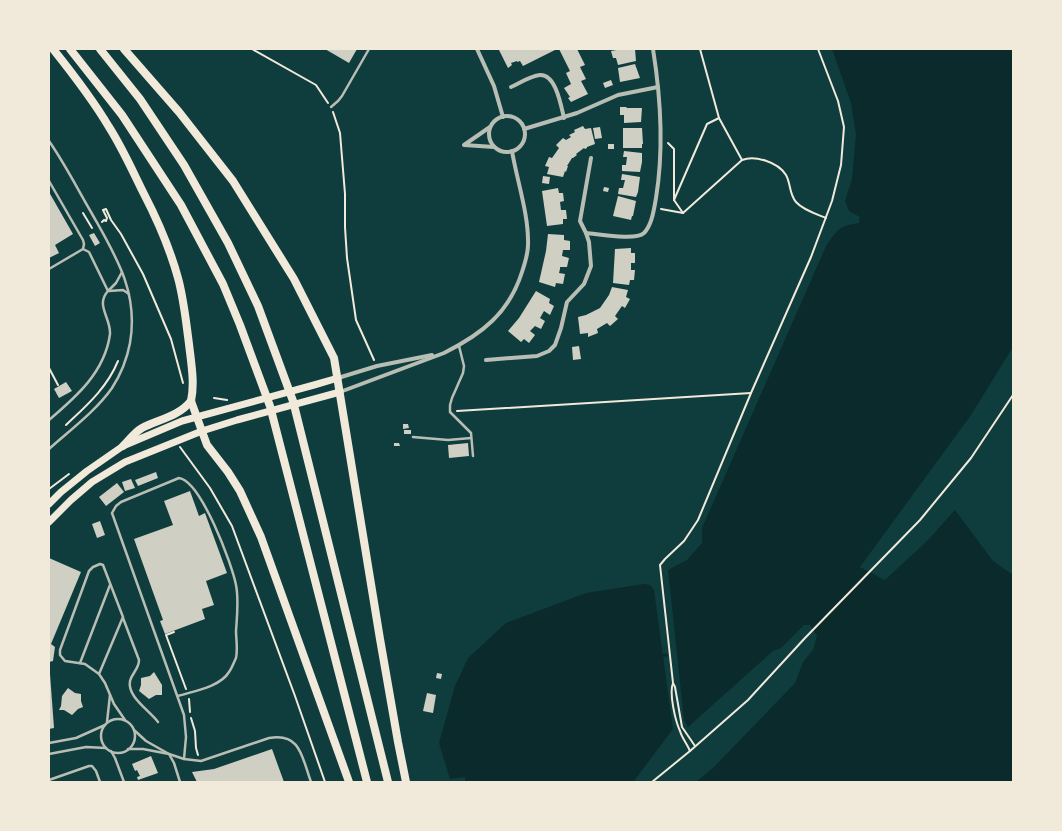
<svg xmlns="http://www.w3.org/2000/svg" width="1062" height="831" font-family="Helvetica,sans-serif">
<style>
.water{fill:#0a2a2b}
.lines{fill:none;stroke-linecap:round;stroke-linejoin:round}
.stream{stroke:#0a2a2b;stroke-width:3}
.building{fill:#cfcfc3}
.path{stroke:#f1e9da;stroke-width:2}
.service{stroke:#b8beb3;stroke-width:2.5}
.minor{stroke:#b8beb3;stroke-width:4}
.secondary{stroke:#f1e9da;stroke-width:7}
.trunk{stroke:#f1e9da;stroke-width:8}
</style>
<rect width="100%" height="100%" fill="#0f3d3e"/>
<g class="water">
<path d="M832,49H1013V347L971,415L860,567L885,580L927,541L955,510L993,561L1013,575V782H696L713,768L795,683L803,662L813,650L817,636L810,625H804L781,648L773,651L688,727L684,720L668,570L687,560L702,543V528L827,244C839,228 840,226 859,223L860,217L849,211L845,201L852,179L856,134L851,103Z"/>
<polygon points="644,584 650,585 654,590 673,729 634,781 633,782 465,782 465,777 450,779 439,743 455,686 468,658 506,623 586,593"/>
</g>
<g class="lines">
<polyline class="stream" points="659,656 666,655"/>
</g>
<g class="building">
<polygon points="325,49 357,49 349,63"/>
<polygon points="501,49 557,49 523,66 520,61 517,62 517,61 511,63 512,65 508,68 499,50"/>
<polygon points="559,49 577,49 585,65 580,67 586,79 581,81 588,94 571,102 568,98 570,97 564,88 571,84 566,73 570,71"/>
<polygon points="622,49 635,49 636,61 618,65 616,58 613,58 611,51"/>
<polygon points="635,64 640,78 620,82 618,68"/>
<polygon points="611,80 613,85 605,88 603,83"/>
<polygon points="620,107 626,107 627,108 642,108 641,122 624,123 624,115 620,115"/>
<polygon points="583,126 585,129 591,128 595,144 587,147 587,148 585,149 584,148 576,154 577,155 573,158 572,158 567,166 568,166 566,172 565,171 563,177 547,174 549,167 545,166 549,157 552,158 559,148 556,145 563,138 566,140 571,137 569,135 575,132 574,130"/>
<polygon points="600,127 602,138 595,139 593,128"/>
<polygon points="623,128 642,128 643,144 642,144 642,148 623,148"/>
<rect x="608" y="144" width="6" height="5"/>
<polygon points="624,151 642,153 642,162 640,172 622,171 622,165 626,165 627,157 623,157"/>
<polygon points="622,174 640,177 638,192 636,197 618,194 619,188 623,188 625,180 621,180"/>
<polygon points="543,176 550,177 549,184 542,183"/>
<polygon points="604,187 609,188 608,192 603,191"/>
<polygon points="558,188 559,193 563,193 564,201 560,202 561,210 566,210 567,219 563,219 563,224 547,226 542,191"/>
<polygon points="49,192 73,234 55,245 59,253 49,258"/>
<polygon points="618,196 636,201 633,216 632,216 631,220 613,216"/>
<polygon points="94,233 100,243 95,246 89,235"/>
<polygon points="548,234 564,235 564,240 570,241 570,250 563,250 562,256 569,258 567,267 560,267 560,269 559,273 565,274 563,284 556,283 555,287 539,282 546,251"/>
<polygon points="631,248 631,253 635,253 635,263 631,263 631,270 635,270 634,280 630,280 629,285 613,283 615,249"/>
<polygon points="612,287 628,290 626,297 630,299 625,308 622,306 615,316 618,319 610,326 607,323 597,329 598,333 588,337 588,333 580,334 578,317 586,315 600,308 609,295"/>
<polygon points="536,291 550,299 549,303 554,306 550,315 544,311 540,318 545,321 541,329 535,326 530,331 535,335 529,343 524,339 521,342 508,331 519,318"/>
<polygon points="579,346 581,359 573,360 572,347"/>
<polygon points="66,382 72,391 59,398 54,389"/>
<polygon points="403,424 408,424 409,428 403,429"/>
<rect x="404" y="430" width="7" height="4"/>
<polygon points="394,443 399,443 400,446 394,446"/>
<polygon points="468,443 469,456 449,458 448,445"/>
<polygon points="156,472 158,478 138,486 135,480"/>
<polygon points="131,479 135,488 125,491 122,482"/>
<polygon points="117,483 124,492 106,506 99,497"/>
<polygon points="190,491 199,516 205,513 227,573 206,581 214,605 202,609 205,619 165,634 160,621 163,620 134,539 173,525 164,501"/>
<polygon points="100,521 105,535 97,538 92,524"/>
<polygon points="49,558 81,572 51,644 55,647 53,661 49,662"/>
<polygon points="154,672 162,685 162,695 156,695 149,699 139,691 141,685 141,678 150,676"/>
<polygon points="437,673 442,674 441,679 436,678"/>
<polygon points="49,674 50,674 54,728 49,729"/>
<polygon points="68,688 75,693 81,694 81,701 83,707 78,709 72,715 64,710 59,710 61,706 62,696"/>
<polygon points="427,693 436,695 433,713 423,711"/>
<polygon points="272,749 284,782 197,782 192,772 214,769"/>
<polygon points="151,756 158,773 138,780 137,777 140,776 137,770 135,771 132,764"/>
</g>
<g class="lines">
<g class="path">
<polyline points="252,49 316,85 328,103"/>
<polyline points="700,49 719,118 742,160"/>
<polyline points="333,112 340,133 345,194 345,227 347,258 356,320 374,360"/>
<polyline points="668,143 674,149 674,200 683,213"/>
<polyline points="674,200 707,124 719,118"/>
<path d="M661,209L683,213L742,160C755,155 778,162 786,175C791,184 789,194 796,202C803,210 816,214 826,218"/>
<polyline points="83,213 92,228"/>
<polyline points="102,222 104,220 106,221 107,218 103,210 106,209 111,220 121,234 143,274 171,339 183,383"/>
<polyline points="49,368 58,385"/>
<polyline points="214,398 227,400"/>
<polyline points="457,411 751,393"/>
<path d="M66,425C86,406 107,388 118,361"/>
<polyline points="180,447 210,488 232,526 295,696 325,782"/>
<polyline points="49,489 69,474"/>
<polyline points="174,632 166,635 186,689"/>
<polyline points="673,683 675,687 682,727 695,746"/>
<polyline points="189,699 190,712"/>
<polyline points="191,718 195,731 196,748 198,755"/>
<path d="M690,751C687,744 682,738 680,731C675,720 669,693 673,683L660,565L665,559L684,541L698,520L751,393L811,257L832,201L841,165L844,127L838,101L818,49"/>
<polyline points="652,782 690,751 748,700 805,638 920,520 971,458 1013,395"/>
</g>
<g class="service">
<polyline points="331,107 338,101 342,96 369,49"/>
<path d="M49,141C65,164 77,188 91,212C115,255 139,291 130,343C127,359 121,374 112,388C96,411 69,431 49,449"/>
<polyline points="49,181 83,240 84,244 83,249"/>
<path d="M49,269L83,249L89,252L108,291C95,305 111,318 110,334C105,372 76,397 49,420"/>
<polyline points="108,291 116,283 122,272"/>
<polyline points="109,291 123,290 129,294"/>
<polyline points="459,346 464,366 463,373 452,398 450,405 450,412 471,433 473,456"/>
<polyline points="413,437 448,440 471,438"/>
<path d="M123,618L139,660C139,669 132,673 130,681C127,697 149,710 158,722"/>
<polyline points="80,663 110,585"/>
<polyline points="99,674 123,617 103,565 100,564 93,567 89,571 60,650 60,655 65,661 85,664 99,674 105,683 114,704 125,720"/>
<path d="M178,696C194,691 220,687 229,672C232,668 234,662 236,658C238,649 236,639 236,631C237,616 239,600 236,585C232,564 201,481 179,478L121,502L116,506L112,513L184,715L186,737L184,759"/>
<circle cx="118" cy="736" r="17"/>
<polyline points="107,722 110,695"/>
<polyline points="134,730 146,741 169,754 174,763 180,782"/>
<polyline points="49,743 76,738 105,725"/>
<path d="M128,749H143L169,754L184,759L201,761L269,738C301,732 302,758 311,782"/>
<polyline points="111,751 115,758 124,782"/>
<polyline points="49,754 86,747 106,748"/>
<polyline points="49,780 89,766 92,766 96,771 100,782"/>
</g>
<g class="minor">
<polyline points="477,49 494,86 503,117"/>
<path d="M511,87C520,83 530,76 540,75C556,74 561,106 564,118"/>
<circle cx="507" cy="134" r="18"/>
<polyline points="490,127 464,145 494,147"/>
<polyline points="524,129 577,113 618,95 658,87"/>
<path d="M586,233C599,234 635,241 644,233C652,225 654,209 656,198C664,149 661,99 653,49"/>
<polyline points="486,360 537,356 549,351 555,345 561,328 567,302 584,284 591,266 589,242 586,233 580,221 591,158"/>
<polyline points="338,378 377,366 432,355"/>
<path d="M340,392L444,353C482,334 509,313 522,272C525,263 528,254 528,245C529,215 517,181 512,151"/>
</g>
<g class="secondary">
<polyline points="49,504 61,492 87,471 123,446 182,421 314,385 338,378"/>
<polyline points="49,522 71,500 92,482 125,462 202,431 237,420 340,392"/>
</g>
<g class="trunk">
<path d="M53,49C73,74 93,100 109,127C123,149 133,172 144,194C158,221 170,249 178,278C184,300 186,322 189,344C191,362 195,383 191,401L207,445L228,472L240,491L261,537L349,782"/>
<polyline points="70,49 122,115 181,205 223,284 240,325 270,406 367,782"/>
<polyline points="100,49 140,99 184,165 228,243 258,306 293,401 388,782"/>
<polyline points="124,49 179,112 233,181 294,279 334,358 380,639 398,742 406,782"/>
<path d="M123,446C129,440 135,432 142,428C159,419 178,417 191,401"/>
</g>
</g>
<rect width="1062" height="831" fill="none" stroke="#f1e9da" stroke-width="100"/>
</svg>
